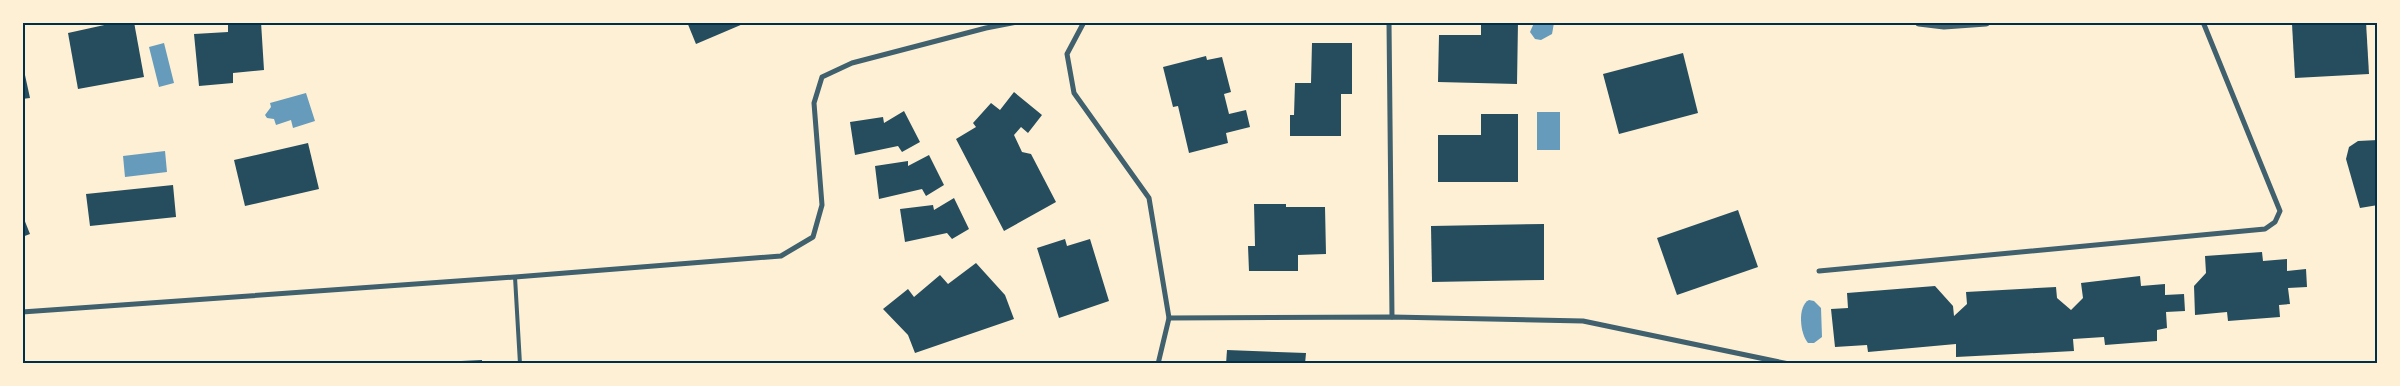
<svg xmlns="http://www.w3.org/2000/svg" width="2400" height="386" font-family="'DejaVu Sans',sans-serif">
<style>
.water{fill:#669bbc}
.building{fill:#264d5e}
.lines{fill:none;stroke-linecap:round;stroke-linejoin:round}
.service{stroke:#3f606c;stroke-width:4}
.minor{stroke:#3f606c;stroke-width:5}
.tertiary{stroke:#3f606c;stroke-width:9}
.neatline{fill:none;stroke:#003049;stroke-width:2}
</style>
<rect width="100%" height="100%" fill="#fdf0d5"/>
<g class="water">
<polygon points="1534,23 1554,23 1552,34 1541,40 1535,39 1530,32"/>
<polygon points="164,43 174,83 159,87 149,47"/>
<polygon points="306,93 315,121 293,128 291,120 276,125 274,119 267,118 265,115 271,107 270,103"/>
<rect x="1537" y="112" width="23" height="38"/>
<polygon points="165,151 167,172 125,177 123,156"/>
<path d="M1809,300L1814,301L1821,308L1822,337L1814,343H1808C1800,334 1797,306 1809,300Z"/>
</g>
<g class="building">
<polygon points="118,22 134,22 144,77 78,89 68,33"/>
<polygon points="261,22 264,70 233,73 233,83 199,86 194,34 228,32 228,24"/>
<polygon points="687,22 742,22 743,24 696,44"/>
<polygon points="1481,22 1518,22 1517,84 1438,82 1439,35 1481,35"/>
<polygon points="2318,22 2366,22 2369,74 2295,78 2292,24"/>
<polygon points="1312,43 1352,43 1352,94 1341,94 1341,136 1290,136 1290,115 1294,115 1295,83 1311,83"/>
<polygon points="1683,53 1698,113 1619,134 1603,74"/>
<polygon points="1206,56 1207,60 1222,57 1231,92 1224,94 1229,114 1246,110 1250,127 1226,133 1228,143 1189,153 1178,106 1173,107 1163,67"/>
<polygon points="23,66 30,98 22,99 22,67"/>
<polygon points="1014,92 1042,115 1028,133 1021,127 1014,135 1022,152 1031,154 1056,202 1004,231 956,139 976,127 973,123 991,103 1000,110"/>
<polygon points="904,111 920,142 902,152 898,146 855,155 850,122 883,117 884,123"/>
<polygon points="1481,114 1518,114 1518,182 1438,182 1438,135 1481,135"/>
<polygon points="2378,140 2378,205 2360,208 2346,159 2349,147 2358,141"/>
<polygon points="308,143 319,189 245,206 234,160"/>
<polygon points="929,155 944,185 926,196 922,189 879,199 875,166 908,161 908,166"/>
<polygon points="173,185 176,217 90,226 86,194"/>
<polygon points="954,198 969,229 952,239 947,233 905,242 900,209 933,205 934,210"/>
<polygon points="1254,204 1286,204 1286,207 1325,207 1326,254 1298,255 1298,271 1249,271 1248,246 1255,246"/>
<polygon points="1738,210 1758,267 1677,295 1657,238"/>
<polygon points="22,214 30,234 22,237"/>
<polygon points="1544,224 1544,280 1432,282 1431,226"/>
<polygon points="1065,239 1067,246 1090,239 1109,301 1059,318 1037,248"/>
<polygon points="2262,252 2263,261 2287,259 2287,271 2306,269 2307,287 2288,288 2290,304 2279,305 2280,317 2228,321 2227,312 2195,315 2194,286 2206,273 2205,256"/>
<polygon points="976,263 1005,295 1014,319 915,353 908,335 883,309 908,289 914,297 940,275 948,284"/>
<polygon points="2140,276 2141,286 2165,284 2165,295 2184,294 2185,311 2166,312 2167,328 2157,330 2157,341 2105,345 2104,337 2073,339 2074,351 1956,357 1956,344 1868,352 1867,345 1835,347 1831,309 1848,308 1847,293 1935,286 1953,306 1954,316 1967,304 1966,292 2056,287 2057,298 2071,310 2083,298 2081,283"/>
<polygon points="1227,350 1306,353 1305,364 1226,364"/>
<polygon points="482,360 482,364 440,364 440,362"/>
</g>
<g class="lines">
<polyline class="service" points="515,277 520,364"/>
<g class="minor">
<polyline points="1084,22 1067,54 1074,93 1149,198 1169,318 1158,364"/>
<polyline points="1389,22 1392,317"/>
<polyline points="1819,271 2265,229 2275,222 2280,211 2203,22"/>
<polyline points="22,312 515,277 781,256 813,237 822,205 814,103 822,77 852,63 986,28 1017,22"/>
<polyline points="1169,318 1392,317 1583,321 1789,364"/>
</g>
<polyline class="tertiary" points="1919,22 1944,25 1986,22"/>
</g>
<rect width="2400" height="386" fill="none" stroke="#fdf0d5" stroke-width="48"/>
<rect x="24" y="24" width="2352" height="338" class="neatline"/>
</svg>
